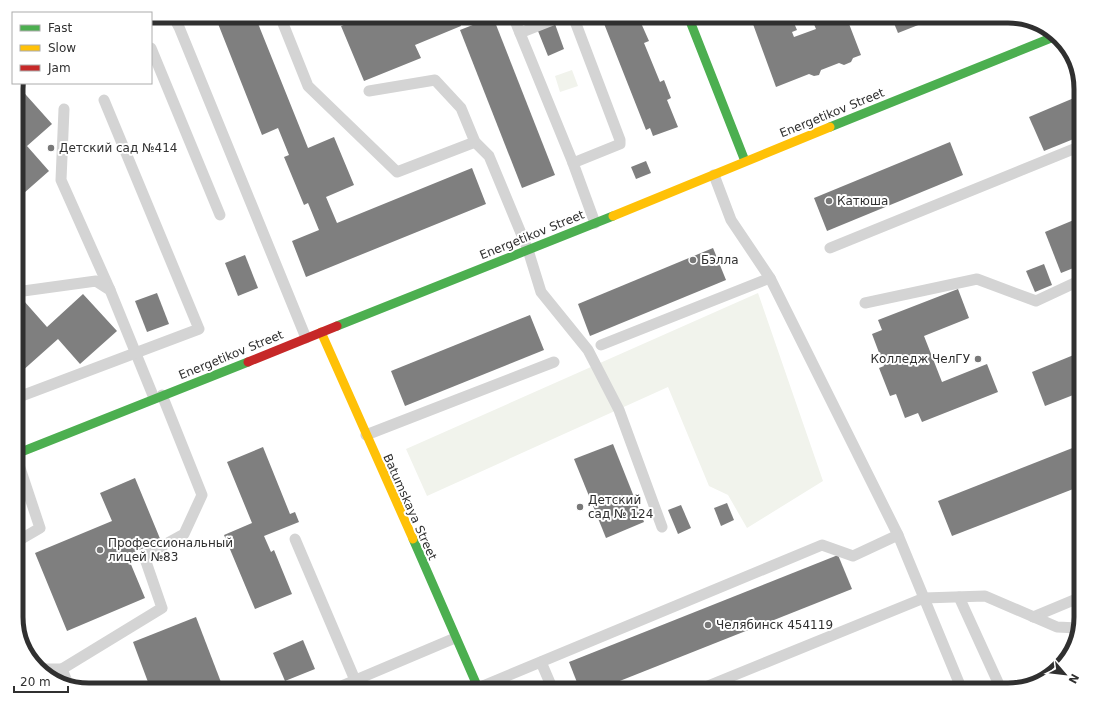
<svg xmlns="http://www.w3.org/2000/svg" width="1097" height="706" font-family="'DejaVu Sans',sans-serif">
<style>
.green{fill:#f1f3ec}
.building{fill:#7f7f7f}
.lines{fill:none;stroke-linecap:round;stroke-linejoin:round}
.lane{stroke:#d4d4d4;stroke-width:11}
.fast{stroke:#4caf50;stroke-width:9}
.slow{stroke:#ffc107;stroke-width:9}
.jam{stroke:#c62828;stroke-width:9}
.poi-dot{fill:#787878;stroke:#fff;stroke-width:1.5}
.labels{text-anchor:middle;stroke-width:4;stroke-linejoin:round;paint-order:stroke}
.street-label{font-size:12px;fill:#303030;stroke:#fff}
.poi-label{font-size:12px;fill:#303030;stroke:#fff;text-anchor:start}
.rim{fill:none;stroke:#303030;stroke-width:5}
</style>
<rect width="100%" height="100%" fill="#fff"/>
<g class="green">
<polygon points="572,70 578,86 560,92 555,76"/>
<polygon points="758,293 823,481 747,528 728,495 709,486 668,387 427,496 406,449"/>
</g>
<g class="building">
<polygon points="215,16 255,16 308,148 334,137 354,185 326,197 337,223 472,168 486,204 306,277 292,241 319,230 308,203 304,205 284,157 289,155 278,128 262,135"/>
<polygon points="367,16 457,16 461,26 415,45 421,58 364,81 341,26"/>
<polygon points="527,16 544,16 529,22"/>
<polygon points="601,16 634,16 637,25 641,23 649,41 644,43 660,82 664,80 671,98 667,100 678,127 653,136 650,128 646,130"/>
<polygon points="750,16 791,16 797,30 792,32 794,37 816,29 813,22 829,16 846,16 861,55 853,58 851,62 844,65 839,63 821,70 819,75 814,76 809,74 776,87"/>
<polygon points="891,16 941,16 898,33"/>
<polygon points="493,17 555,175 522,188 460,30"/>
<polygon points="555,24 564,49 548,56 538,31"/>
<polygon points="18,86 52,124 27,146 49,171 24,193 16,184 16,87"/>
<polygon points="1081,95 1081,136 1044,151 1029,117"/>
<polygon points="950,142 963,175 827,231 814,198"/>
<polygon points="646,161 651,173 636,179 631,167"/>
<polygon points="1081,217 1081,265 1061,273 1045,232"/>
<polygon points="713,248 726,280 590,336 578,304"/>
<polygon points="245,255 258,288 238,296 225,263"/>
<polygon points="1044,264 1052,285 1035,292 1026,271"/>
<polygon points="958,289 969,318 924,336 942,382 987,364 998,392 922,422 918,413 905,418 896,394 890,396 879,368 884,366 872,334 882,330 878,320"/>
<polygon points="157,293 169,324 147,332 135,301"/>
<polygon points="83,294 117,331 80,364 58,339 21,372 16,367 16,308 24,301 47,327"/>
<polygon points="530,315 544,350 405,406 391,371"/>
<polygon points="1081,352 1081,392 1045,406 1032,372"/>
<polygon points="613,444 644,522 606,538 574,459"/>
<polygon points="263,447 290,514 295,512 299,522 264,536 271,552 274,550 292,594 255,609 224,535 252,523 227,462"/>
<polygon points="1075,447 1081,463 1081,486 952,536 938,501"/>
<polygon points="135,478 161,541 127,555 145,598 67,631 35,553 112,521 100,493"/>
<polygon points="727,503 734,520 721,526 714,508"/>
<polygon points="681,505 691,528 678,534 668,510"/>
<polygon points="838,555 852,589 597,690 580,690 569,662"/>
<polygon points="196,617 224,690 151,690 133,642"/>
<polygon points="303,640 315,669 285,681 273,653"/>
</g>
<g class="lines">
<g class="lane">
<polyline points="173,16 179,27 306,338"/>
<polyline points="280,16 308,86 397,172 475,142"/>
<polyline points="513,16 573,163"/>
<polyline points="573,16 620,140 620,144 573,163 595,223"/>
<polyline points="520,33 563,16"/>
<polyline points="151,48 220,215"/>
<polyline points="369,91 435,80 461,108 475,142 489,156 528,250 541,292 588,350 619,410 662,527"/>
<polyline points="64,109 61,180 110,290"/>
<polyline points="714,175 731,220 770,278 898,535 962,690"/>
<polyline points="830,248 1081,146"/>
<polyline points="16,292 96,281 110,290 154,398"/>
<polyline points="865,303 977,279 1036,301 1081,280"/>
<polyline points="601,345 770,278"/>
<polyline points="16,398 199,329 104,100"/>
<polyline points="366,435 554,362"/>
<polyline points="16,456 40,528 16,542"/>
<polyline points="295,539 355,680"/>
<polyline points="959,597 1001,689 1003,690"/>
<polyline points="1033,617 1081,597"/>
<polyline points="541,662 553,690"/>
<polyline points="40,669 62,669"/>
<polyline points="68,684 62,669 162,608 144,556 184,534 202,495 162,395"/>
<polyline points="478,688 822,545 853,556 898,535"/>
<polyline points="332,690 455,638"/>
<polyline points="698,690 924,598 985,596 1057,627 1078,628"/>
</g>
<g class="fast">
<polyline points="688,16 745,161"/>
<polyline points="830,127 1056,36"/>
<polyline points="337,326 613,216"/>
<polyline points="16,454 248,362"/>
<polyline points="413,539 479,690"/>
</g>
<g class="slow">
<polyline points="613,216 830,127"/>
<polyline points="321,332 413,539"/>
</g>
<polyline class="jam" points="248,362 337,326"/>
</g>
<g class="poi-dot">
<circle cx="51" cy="148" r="4"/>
<circle cx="829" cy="201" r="4"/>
<circle cx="693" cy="260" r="4"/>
<circle cx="978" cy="359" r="4"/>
<circle cx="580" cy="507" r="4"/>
<circle cx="100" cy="550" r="4"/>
<circle cx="708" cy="625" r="4"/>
</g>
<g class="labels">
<g class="street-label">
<text transform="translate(832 113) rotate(-22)" y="4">Energetikov Street</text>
<text transform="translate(532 235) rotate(-22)" y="4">Energetikov Street</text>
<text transform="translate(231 355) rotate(-22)" y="4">Energetikov Street</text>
<text transform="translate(410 507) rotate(66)" y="4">Batumskaya Street</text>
</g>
<g class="poi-label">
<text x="59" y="152">Детский сад №414</text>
<text x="837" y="205">Катюша</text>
<text x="701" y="264">Бэлла</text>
<text x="970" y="363" text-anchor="end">Колледж ЧелГУ</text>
<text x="588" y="504">Детский<tspan x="588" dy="14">сад № 124</tspan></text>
<text x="108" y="547">Профессиональный<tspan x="108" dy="14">лицей №83</tspan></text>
<text x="716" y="629">Челябинск 454119</text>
</g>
</g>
<path d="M0 0H1097V706H0ZM89 23H1008A66 66 0 0 1 1074 89V617A66 66 0 0 1 1008 683H89A66 66 0 0 1 23 617V89A66 66 0 0 1 89 23Z" fill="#fff" fill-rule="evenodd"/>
<path class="rim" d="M89 23H1008A66 66 0 0 1 1074 89V617A66 66 0 0 1 1008 683H89A66 66 0 0 1 23 617V89A66 66 0 0 1 89 23Z"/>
<rect x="12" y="12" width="140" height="72" fill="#ffffff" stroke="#acacac"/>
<rect x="20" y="25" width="20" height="6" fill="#4caf50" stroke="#acacac"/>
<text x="48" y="32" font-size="12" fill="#303030">Fast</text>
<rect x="20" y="45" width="20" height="6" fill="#ffc107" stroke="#acacac"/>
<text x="48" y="52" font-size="12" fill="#303030">Slow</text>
<rect x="20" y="65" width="20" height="6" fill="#c62828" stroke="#acacac"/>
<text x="48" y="72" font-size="12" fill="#303030">Jam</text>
<g transform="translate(1065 674) rotate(118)" stroke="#ffffff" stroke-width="3" paint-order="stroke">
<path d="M0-3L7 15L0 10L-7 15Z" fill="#303030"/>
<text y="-6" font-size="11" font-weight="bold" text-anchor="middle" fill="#303030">N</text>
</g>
<path d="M14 686v6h54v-6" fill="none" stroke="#303030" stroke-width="2"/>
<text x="20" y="686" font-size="12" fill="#303030" stroke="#ffffff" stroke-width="3" paint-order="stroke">20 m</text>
</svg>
